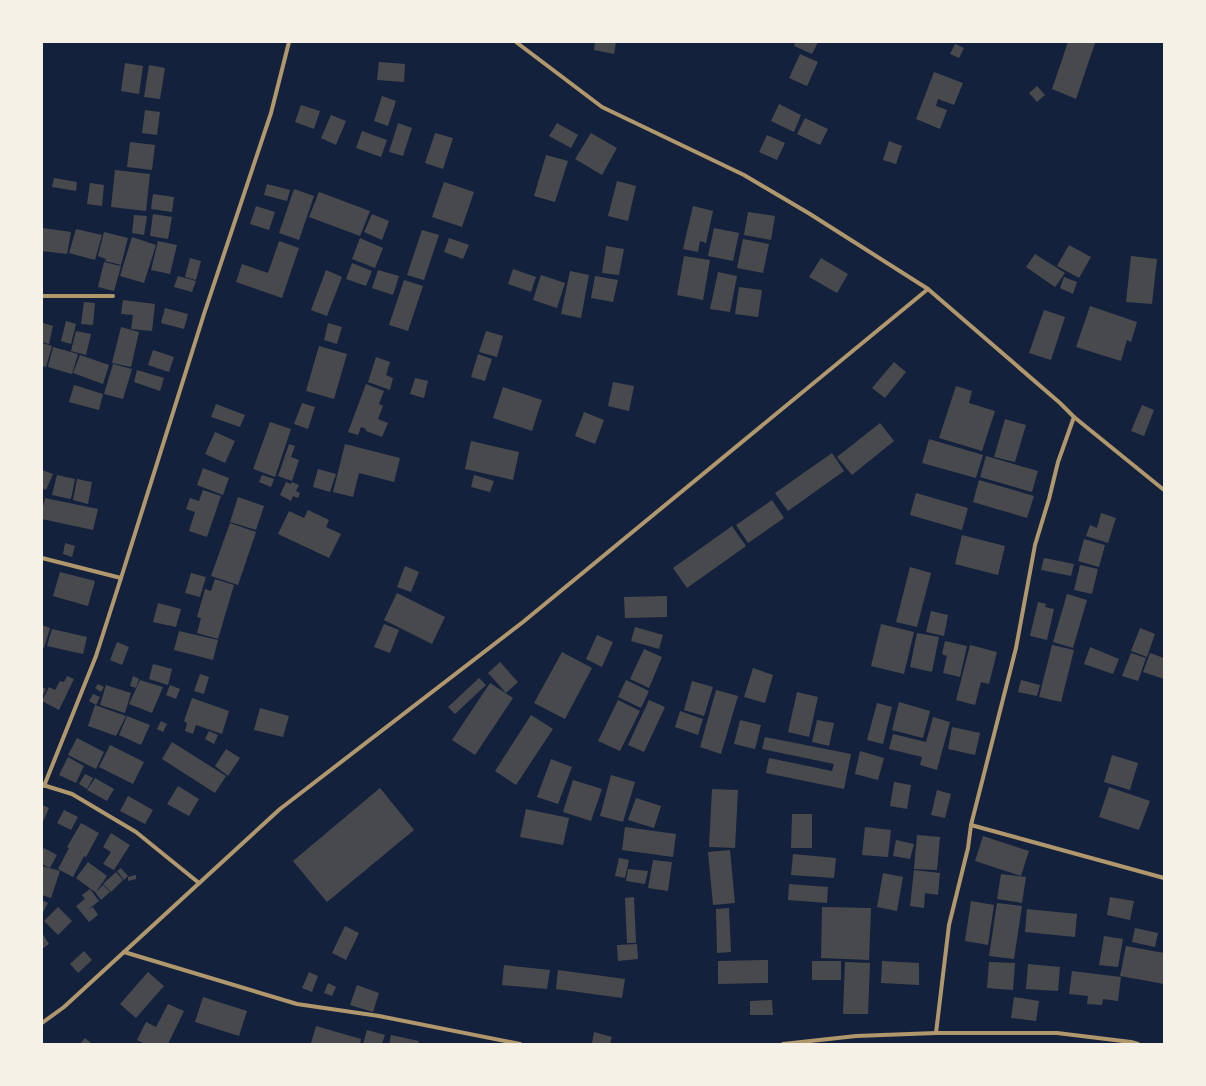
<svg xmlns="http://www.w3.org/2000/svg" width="1206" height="1086" font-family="'Source Sans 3',sans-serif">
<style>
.building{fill:#48494c}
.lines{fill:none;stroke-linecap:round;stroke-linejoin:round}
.minor{stroke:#b1986c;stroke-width:4}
</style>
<rect width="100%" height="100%" fill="#14213d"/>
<g class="building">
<polygon points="595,42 616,42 614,54 594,50"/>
<polygon points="795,42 818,42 812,54 794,46"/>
<polygon points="1068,42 1095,43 1076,99 1052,89"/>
<polygon points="955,44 964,48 959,58 950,54"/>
<polygon points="800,54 818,62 807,86 789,78"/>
<polygon points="379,62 405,64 404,82 377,80"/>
<polygon points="125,63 143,66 139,94 121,91"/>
<polygon points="149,65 165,68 160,99 144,97"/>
<polygon points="934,72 963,83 954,105 938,99 936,106 947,110 940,129 916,119"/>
<polygon points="1037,86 1045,95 1037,102 1029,93"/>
<polygon points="382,96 396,101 388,126 374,121"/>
<polygon points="779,104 801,115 794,132 771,121"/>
<polygon points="301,105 320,111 314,129 295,122"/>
<polygon points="145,110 160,112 157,135 142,133"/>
<polygon points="331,115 346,121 336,145 321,138"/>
<polygon points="805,118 828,129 820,145 797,134"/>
<polygon points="398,123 412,128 403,156 389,152"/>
<polygon points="557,123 578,135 571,148 549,136"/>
<polygon points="362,131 387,140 381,157 356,148"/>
<polygon points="435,133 453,138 443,169 425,163"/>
<polygon points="591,133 617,148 602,175 575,159"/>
<polygon points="767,135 785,143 777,160 759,152"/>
<polygon points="889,141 902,146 896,164 883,160"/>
<polygon points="130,142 155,145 152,170 127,167"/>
<polygon points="546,155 568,161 555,202 534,196"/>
<polygon points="115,170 150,174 146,211 111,207"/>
<polygon points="54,178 77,182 76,191 52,187"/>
<polygon points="617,181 636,186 628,221 608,216"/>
<polygon points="444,182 474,192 462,227 432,217"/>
<polygon points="90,183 104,185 102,206 87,204"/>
<polygon points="267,184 290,190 287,201 264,195"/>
<polygon points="294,189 314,196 299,240 279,233"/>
<polygon points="319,192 370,211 360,236 309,217"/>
<polygon points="153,194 174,197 172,212 151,209"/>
<polygon points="256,206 275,212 269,230 250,224"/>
<polygon points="693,206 713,211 706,243 700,241 698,252 683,249"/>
<polygon points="748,212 775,216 771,240 744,235"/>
<polygon points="153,214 172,217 168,239 150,236"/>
<polygon points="372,214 389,221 382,240 364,232"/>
<polygon points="134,215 147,216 144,235 132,233"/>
<polygon points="43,228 71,232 67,254 42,251"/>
<polygon points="714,228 739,233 733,261 708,256"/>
<polygon points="76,229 102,235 95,260 69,253"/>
<polygon points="422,230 439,235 424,280 407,275"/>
<polygon points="104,232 128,238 121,265 105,261 106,259 98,256"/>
<polygon points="132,237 156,245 144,283 120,276"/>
<polygon points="360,238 383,248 375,268 352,259"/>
<polygon points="449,238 469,245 463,259 444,252"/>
<polygon points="743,239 769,244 763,273 737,268"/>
<polygon points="158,241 177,245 170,274 151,270"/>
<polygon points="279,241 299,248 282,298 236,282 242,264 268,273"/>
<polygon points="1069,245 1091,257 1079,278 1057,266"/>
<polygon points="606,246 624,249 619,275 602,273"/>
<polygon points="1035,254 1065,273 1055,287 1026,267"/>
<polygon points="684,256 710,260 703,300 677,295"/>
<polygon points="1131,256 1157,259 1152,304 1126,302"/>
<polygon points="190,258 201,261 196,280 185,277"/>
<polygon points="821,258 848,274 837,293 809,277"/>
<polygon points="104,262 121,266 114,291 98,287"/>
<polygon points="352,263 372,271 366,286 346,279"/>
<polygon points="513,269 536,277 531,292 508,284"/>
<polygon points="326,270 342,277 327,316 311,310"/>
<polygon points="378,270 399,276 393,295 372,288"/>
<polygon points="570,271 589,275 581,318 561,314"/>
<polygon points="718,272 737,276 730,312 710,309"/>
<polygon points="541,275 565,283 557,308 533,300"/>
<polygon points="178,276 196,281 192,292 174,287"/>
<polygon points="595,276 618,280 613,302 591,298"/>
<polygon points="1064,277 1077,282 1073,294 1060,288"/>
<polygon points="404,280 423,286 408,331 389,325"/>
<polygon points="739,287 762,290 758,317 735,314"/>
<polygon points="123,300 155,304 152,331 131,329 133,315 121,314"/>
<polygon points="84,302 95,303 93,325 81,324"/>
<polygon points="1090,306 1137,322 1131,342 1127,340 1121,361 1076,347"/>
<polygon points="165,308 188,314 184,329 161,323"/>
<polygon points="1044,310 1065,317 1051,360 1029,353"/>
<polygon points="66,321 76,324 71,344 61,341"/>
<polygon points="43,323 53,326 49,344 42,342"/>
<polygon points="328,323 342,327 337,344 324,340"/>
<polygon points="121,327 139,332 131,367 112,363"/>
<polygon points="76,331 91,334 86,355 71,351"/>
<polygon points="486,331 503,336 497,357 479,352"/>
<polygon points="42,343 52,346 46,367 42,366"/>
<polygon points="319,346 347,354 334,399 306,391"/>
<polygon points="53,347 78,354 72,374 48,367"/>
<polygon points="153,350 174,357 169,372 148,365"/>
<polygon points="478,354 492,359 485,381 471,377"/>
<polygon points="80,355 109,365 103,384 73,373"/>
<polygon points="376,357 390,362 386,375 393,378 390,390 368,382"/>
<polygon points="894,362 906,372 885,398 872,388"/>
<polygon points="113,364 132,369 123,399 104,394"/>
<polygon points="137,370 164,378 160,391 134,382"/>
<polygon points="415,378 428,381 424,398 410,394"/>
<polygon points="613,382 634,386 629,411 608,406"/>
<polygon points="366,384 384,391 379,404 383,406 378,419 388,423 382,437 366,431 366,429 361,427 358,435 348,432"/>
<polygon points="74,385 103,394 99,410 69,402"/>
<polygon points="956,386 972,391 969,403 995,411 982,451 939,438"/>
<polygon points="503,387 542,400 532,431 493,418"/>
<polygon points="302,403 315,407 308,429 294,424"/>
<polygon points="216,404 245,415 240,427 211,417"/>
<polygon points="1142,405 1154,410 1144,436 1131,431"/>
<polygon points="584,412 604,420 595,444 575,436"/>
<polygon points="1005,419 1026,425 1015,462 994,457"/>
<polygon points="270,422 291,429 275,477 253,469"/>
<polygon points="880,423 894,441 852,475 837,457"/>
<polygon points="215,432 235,441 225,463 205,454"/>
<polygon points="929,439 983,455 976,478 922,463"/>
<polygon points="471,441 519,452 513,480 465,469"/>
<polygon points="289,444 295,446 291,457 299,460 292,481 278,476"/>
<polygon points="345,444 400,458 394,482 359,473 353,497 333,492"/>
<polygon points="832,453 844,471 788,511 775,493"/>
<polygon points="986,456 1038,471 1032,492 980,477"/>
<polygon points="203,468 229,478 223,495 197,485"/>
<polygon points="318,469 336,474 330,492 313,487"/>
<polygon points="42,470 53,474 46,490 42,488"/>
<polygon points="57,475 75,479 71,499 52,495"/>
<polygon points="262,475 274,479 271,487 259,482"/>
<polygon points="474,475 494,481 490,492 471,487"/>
<polygon points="77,479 92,482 88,504 73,500"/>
<polygon points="979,480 1034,496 1027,518 973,502"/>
<polygon points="286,482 291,484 292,482 299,485 296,491 300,493 298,498 293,496 291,501 280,495"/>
<polygon points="203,490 221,496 207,537 189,531 195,512 186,509 190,498 199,501"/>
<polygon points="916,493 968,508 962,530 910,515"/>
<polygon points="238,497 264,506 256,530 230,522"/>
<polygon points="45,498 98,509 93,530 42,519 42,511"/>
<polygon points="772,500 784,518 748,543 736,525"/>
<polygon points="308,510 329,520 326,527 341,534 329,558 278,534 289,511 304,518"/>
<polygon points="1101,513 1116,518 1108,543 1086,536 1090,525 1097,528"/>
<polygon points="230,523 256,532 238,585 211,576"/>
<polygon points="732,526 746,546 687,588 673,568"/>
<polygon points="962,535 1005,546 998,575 955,564"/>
<polygon points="1084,539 1105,545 1099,567 1078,561"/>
<polygon points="65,543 75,546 72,557 63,554"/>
<polygon points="1044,558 1074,564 1071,576 1041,570"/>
<polygon points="1080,565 1098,569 1092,594 1074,590"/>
<polygon points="405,566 419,572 411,592 397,587"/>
<polygon points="910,567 931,573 917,627 896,622"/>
<polygon points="60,572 95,581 88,606 53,596"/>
<polygon points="191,573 206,577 200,597 185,593"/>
<polygon points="215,579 234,585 218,639 197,633 201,618 197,617 205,589 211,591"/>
<polygon points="397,593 445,617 432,644 384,620"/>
<polygon points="1067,594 1087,600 1073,648 1053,642"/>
<polygon points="667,596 667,617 625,618 624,597"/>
<polygon points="1038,602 1046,604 1045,607 1054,609 1047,640 1030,636"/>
<polygon points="158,603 181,609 176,627 153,622"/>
<polygon points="931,611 948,615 944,636 926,632"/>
<polygon points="384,624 399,630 390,653 374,647"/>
<polygon points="881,624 914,632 904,674 871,666"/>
<polygon points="42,625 50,628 44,648 42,647"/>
<polygon points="635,627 663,635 659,649 631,641"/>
<polygon points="1140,628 1155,634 1147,657 1131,651"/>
<polygon points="52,629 87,637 83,654 47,646"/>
<polygon points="179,631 218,640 213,660 174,650"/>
<polygon points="917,633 939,637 932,672 910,667"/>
<polygon points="597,635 613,642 602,667 586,659"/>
<polygon points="945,641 967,646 960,677 943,673 947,656 942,654"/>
<polygon points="117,642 129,647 122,665 110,660"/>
<polygon points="970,645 997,652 989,684 981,682 975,705 956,700"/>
<polygon points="1052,645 1074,650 1061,702 1039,697"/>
<polygon points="1090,647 1119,659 1113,674 1084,664"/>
<polygon points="644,649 662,657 649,688 630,679"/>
<polygon points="562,652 592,668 565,719 534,703"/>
<polygon points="1131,653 1146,658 1138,681 1122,676"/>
<polygon points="1150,653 1164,658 1164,679 1143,672"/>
<polygon points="500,662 518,682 506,693 488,673"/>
<polygon points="153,664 172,669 168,685 149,679"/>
<polygon points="753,668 773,675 765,703 744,697"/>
<polygon points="200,674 209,677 204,694 194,691"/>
<polygon points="67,676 74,679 59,710 42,701 49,687 55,690 60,681 64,682"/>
<polygon points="133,676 139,679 136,688 130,686"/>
<polygon points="479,678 486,685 455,714 448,707"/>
<polygon points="140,680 163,687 152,713 129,704"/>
<polygon points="626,680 649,691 641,708 618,697"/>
<polygon points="1021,680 1040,685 1037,696 1018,692"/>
<polygon points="692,681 713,687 704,716 684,710"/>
<polygon points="490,683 513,698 475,755 452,740"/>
<polygon points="98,684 104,687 101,692 95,688"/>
<polygon points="106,685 131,693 125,713 100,705"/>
<polygon points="170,685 180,689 176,699 166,695"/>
<polygon points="42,687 46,689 42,697"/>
<polygon points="716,690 738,696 721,754 700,747"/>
<polygon points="797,692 818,697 809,737 788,732"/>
<polygon points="93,694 100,697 96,705 89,701"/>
<polygon points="192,698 229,711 222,734 196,725 193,734 185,731 187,723 184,721"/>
<polygon points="618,700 640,711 620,751 598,741"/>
<polygon points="649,700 665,707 644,752 628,745"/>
<polygon points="899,702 930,711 923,738 892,730"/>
<polygon points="877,703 892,707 883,744 867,740"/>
<polygon points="95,705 126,716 116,736 88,726"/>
<polygon points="260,708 289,716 283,737 254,730"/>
<polygon points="680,711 703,719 698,735 675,727"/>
<polygon points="531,715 553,729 516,785 495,771"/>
<polygon points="127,716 150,725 141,745 119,735"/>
<polygon points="933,717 950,722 937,770 920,765 922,757 889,749 893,734 926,742"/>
<polygon points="740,720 761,725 755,749 734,744"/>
<polygon points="817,720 834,723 829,746 812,742"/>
<polygon points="161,721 167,724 163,732 157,729"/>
<polygon points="952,727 980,733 975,755 948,749"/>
<polygon points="209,731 218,735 214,744 205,739"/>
<polygon points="765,737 851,754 844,789 766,773 769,758 832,771 834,764 762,749"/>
<polygon points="77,738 104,752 96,769 68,755"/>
<polygon points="172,742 226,776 215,793 162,759"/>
<polygon points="110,745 144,762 133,784 99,767"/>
<polygon points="226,749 240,758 228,776 215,766"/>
<polygon points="860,751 884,758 878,780 855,774"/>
<polygon points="1112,755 1138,763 1130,790 1104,782"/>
<polygon points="68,757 84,766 76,783 59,775"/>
<polygon points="551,759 572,767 558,804 537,797"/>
<polygon points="85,774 93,778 87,789 79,784"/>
<polygon points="611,775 635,782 623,822 600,816"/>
<polygon points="95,778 114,789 107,801 87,790"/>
<polygon points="573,780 602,789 591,821 563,812"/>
<polygon points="894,782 911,785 907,809 890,806"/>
<polygon points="178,786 199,799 189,816 167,804"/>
<polygon points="1109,787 1150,801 1139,830 1099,817"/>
<polygon points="380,788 414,830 327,902 293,861"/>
<polygon points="712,789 738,790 735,848 709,847"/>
<polygon points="937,790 951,794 945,818 931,815"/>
<polygon points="128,796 153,810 145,824 120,811"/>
<polygon points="636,798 661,806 654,828 628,820"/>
<polygon points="42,805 49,808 42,824"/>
<polygon points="526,809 569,818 563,845 520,837"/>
<polygon points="64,810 78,817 71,830 57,823"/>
<polygon points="792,814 812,814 812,848 791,848"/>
<polygon points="81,823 99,833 86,857 84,856 73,877 58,869 69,848 80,854 67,847"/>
<polygon points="625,827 676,834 673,857 622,850"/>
<polygon points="865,827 891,830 888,857 862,855"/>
<polygon points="111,833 130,845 114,870 103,864 111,852 103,847"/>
<polygon points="917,835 940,837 937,870 914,869"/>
<polygon points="983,836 1029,851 1021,876 975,861"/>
<polygon points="896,840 914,844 910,859 893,856"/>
<polygon points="44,848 57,855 50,868 42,864 42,851"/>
<polygon points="730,850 735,903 713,905 708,852"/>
<polygon points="793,854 836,858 834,878 791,875"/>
<polygon points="619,858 629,860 625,878 615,876"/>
<polygon points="653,860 672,862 668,891 648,888"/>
<polygon points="88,862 107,876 96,892 103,885 110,892 101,900 95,892 76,878"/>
<polygon points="42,866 60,871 51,898 42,895"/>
<polygon points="121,868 128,876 124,880 117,871"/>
<polygon points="628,869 648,871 645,884 626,881"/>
<polygon points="914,870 940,873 938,895 925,893 924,908 910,906"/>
<polygon points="116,872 123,880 111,892 103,884"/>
<polygon points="883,873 903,877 897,911 877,907"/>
<polygon points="1001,874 1026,877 1022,903 997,899"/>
<polygon points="136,875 136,879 128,881 128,877"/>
<polygon points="789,884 828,887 827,903 788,900"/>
<polygon points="90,889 99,901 88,910 93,907 98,915 89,922 76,906 85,899 82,895"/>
<polygon points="634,897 636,943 627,943 625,898"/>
<polygon points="1110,897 1134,901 1130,920 1107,915"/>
<polygon points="42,900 48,903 42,914"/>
<polygon points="971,901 994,905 988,945 965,941"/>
<polygon points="997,903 1022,906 1014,959 989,956"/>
<polygon points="58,907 72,921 58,935 44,921"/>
<polygon points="822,907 871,908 869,960 821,958"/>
<polygon points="729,908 731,952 717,953 716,909"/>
<polygon points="1027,909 1077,914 1075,937 1025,932"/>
<polygon points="345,926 359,933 346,960 332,953"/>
<polygon points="1135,928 1158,933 1155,947 1132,942"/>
<polygon points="42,933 49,944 42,949"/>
<polygon points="1104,936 1123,939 1118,967 1099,965"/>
<polygon points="637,944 638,959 618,961 617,945"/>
<polygon points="1126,946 1164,953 1164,984 1120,976"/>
<polygon points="84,951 92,960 78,973 70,964"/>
<polygon points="768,960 768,983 718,984 718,961"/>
<rect x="812" y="961" width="29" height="19"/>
<polygon points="882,961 919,963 919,985 881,983"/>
<polygon points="845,962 870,963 868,1014 843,1014"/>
<polygon points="989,962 1015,963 1013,990 987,988"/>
<polygon points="1028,964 1060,967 1058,991 1026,989"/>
<polygon points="504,965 550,970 547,989 502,985"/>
<polygon points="558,970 625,979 622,998 556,989"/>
<polygon points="1072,971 1121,977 1118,1001 1103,999 1102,1005 1087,1004 1088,996 1069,994"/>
<polygon points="148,972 164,986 136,1018 120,1004"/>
<polygon points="309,972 318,976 312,992 302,988"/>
<polygon points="328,983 336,987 332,996 324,993"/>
<polygon points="357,985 379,993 373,1012 350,1005"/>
<polygon points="203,997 247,1011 239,1036 195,1022"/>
<polygon points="1014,997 1039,1001 1036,1021 1011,1018"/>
<polygon points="772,1000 773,1015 750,1015 750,1001"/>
<polygon points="168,1004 184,1011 168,1044 145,1044 137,1040 146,1022 156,1027"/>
<polygon points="316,1026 361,1039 360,1044 311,1043"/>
<polygon points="367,1030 385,1035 382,1044 363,1044"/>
<polygon points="594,1032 612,1037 610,1044 592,1043"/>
<polygon points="391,1035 419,1041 418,1044 389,1044"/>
<polygon points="85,1038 92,1044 80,1044"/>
</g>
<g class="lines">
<g class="minor">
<polyline points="516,42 602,107 744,175 810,214 928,289 1060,403 1074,417 1164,490"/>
<polyline points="42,296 113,296"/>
<polyline points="42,558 121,578"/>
<polyline points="43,785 72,794 136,832 199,883"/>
<polyline points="44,786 96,656 121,578 204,314 271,113 289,42"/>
<polyline points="971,825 1164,878"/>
<polyline points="124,952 297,1004 379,1016 520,1044"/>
<polyline points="42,1023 64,1007 280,809 523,622 928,289"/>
<polyline points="936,1033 949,925 968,848 971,825 1016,648 1035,545 1049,499 1058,462 1074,417"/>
<polyline points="783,1044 856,1036 936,1033 1057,1033 1131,1042 1138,1044"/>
</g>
</g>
<rect width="1206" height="1086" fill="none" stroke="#f6f1e7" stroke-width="86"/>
</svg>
